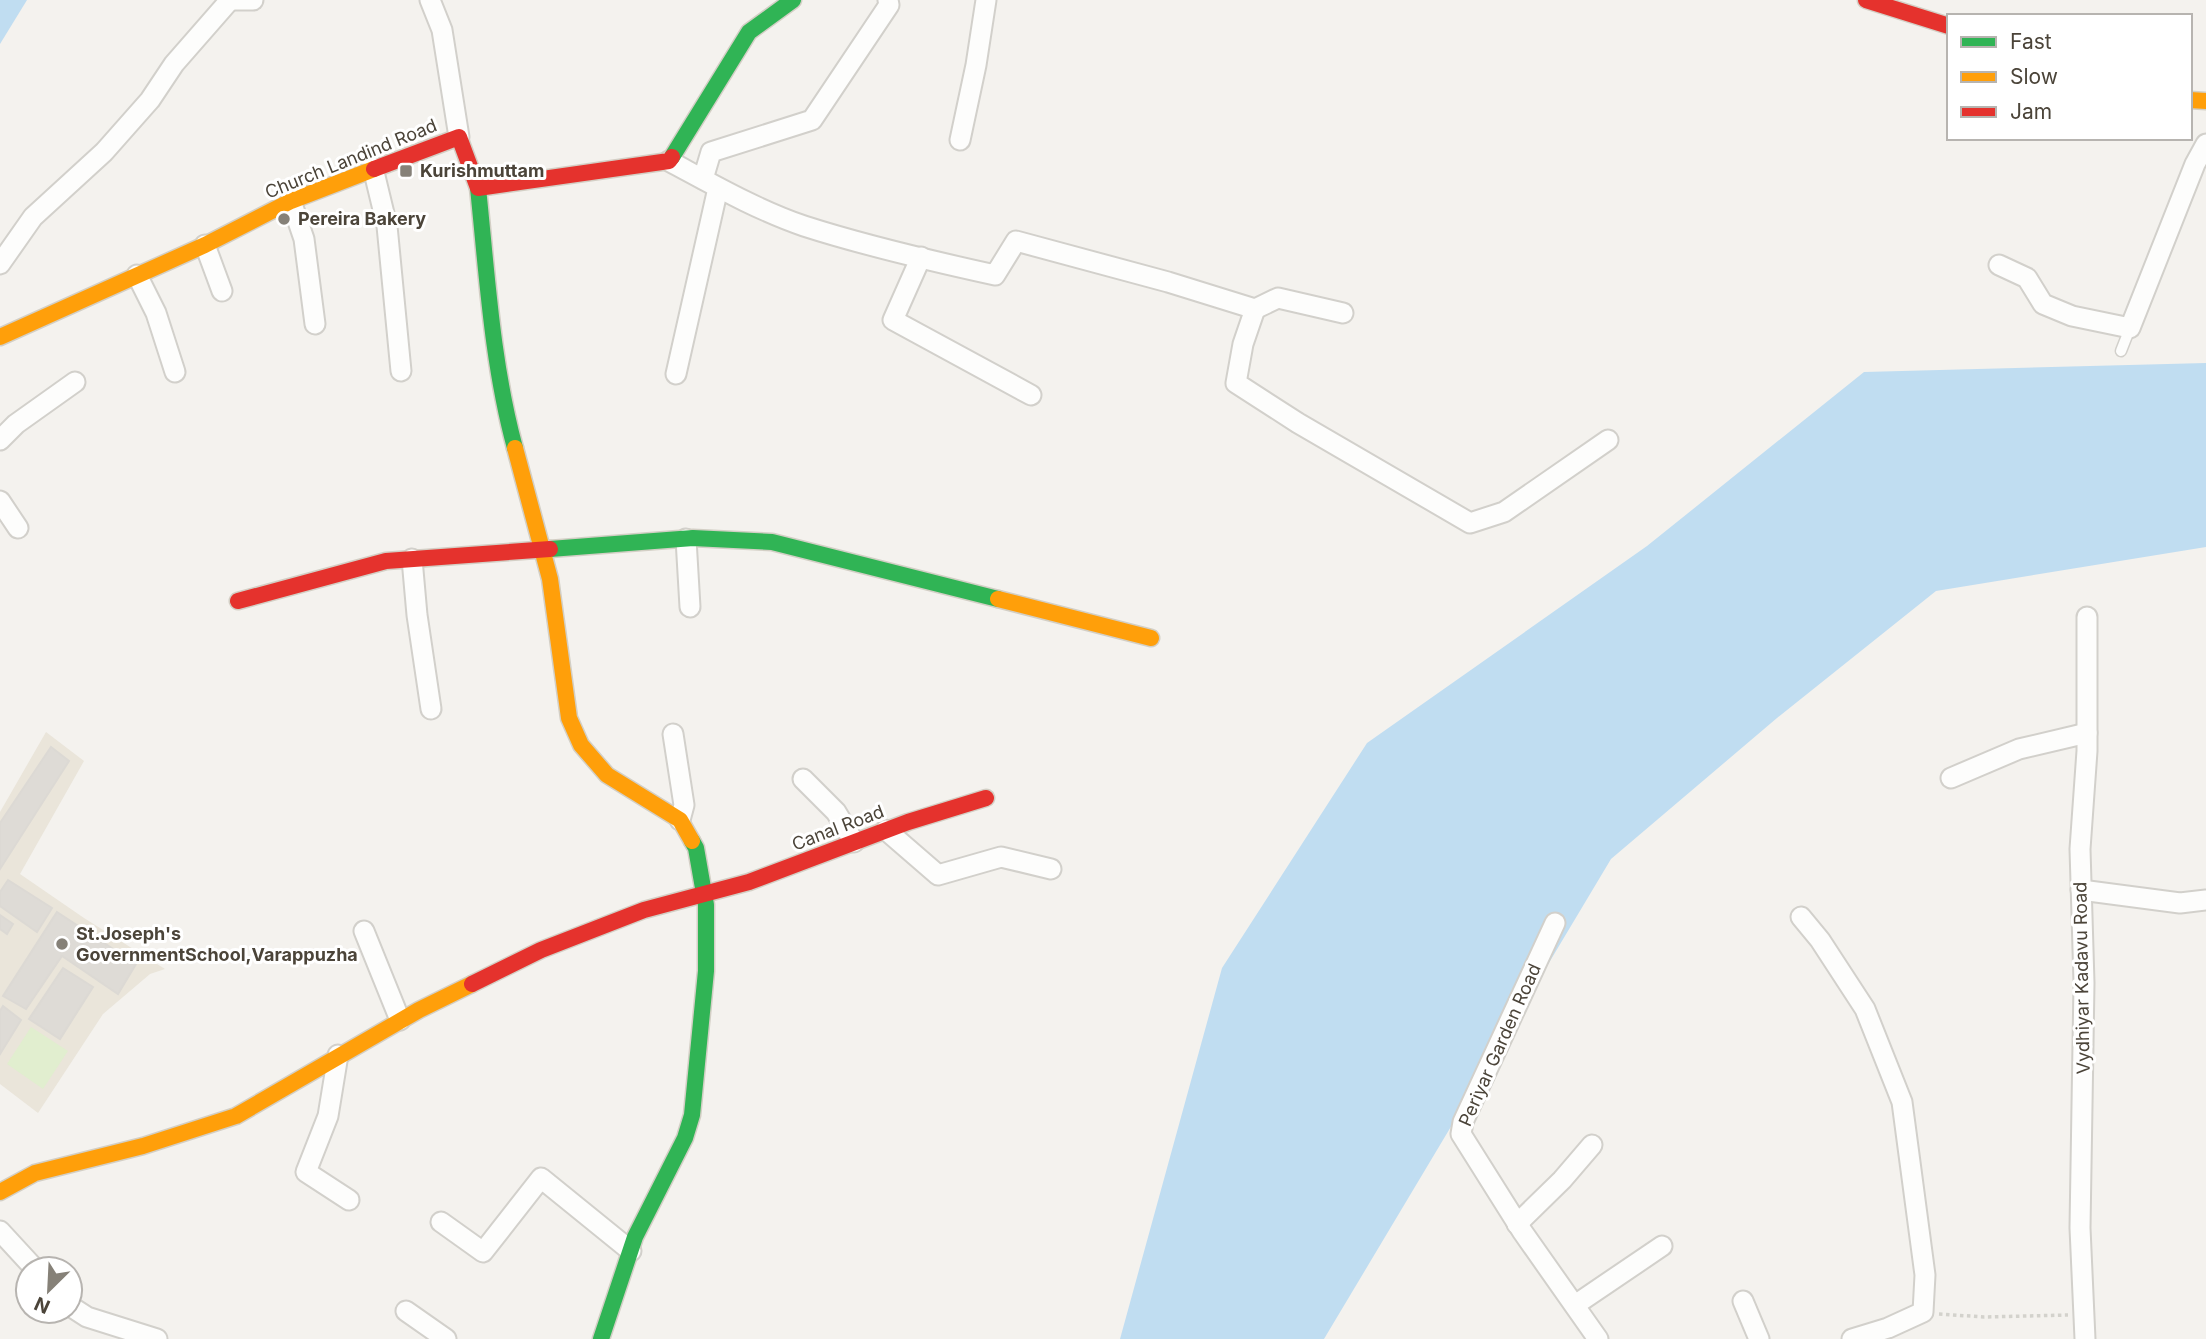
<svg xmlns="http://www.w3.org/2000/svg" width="2206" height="1339" font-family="Inter,sans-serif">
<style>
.education{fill:#eae5da}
.green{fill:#e1eecf}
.water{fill:#c0ddf1}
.building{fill:#dedbd6;stroke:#dcd9d4;stroke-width:2}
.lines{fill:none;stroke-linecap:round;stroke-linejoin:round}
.lane-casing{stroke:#d2d0cb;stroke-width:13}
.street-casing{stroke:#d2d0cb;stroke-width:23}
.fast-casing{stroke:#d3cfc5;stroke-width:19}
.slow-casing{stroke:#d3cfc5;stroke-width:19}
.jam-casing{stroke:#d3cfc5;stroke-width:19}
.path{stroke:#d3d2cc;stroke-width:3.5;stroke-dasharray:3.5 3.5;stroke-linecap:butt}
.lane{stroke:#fdfdfc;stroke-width:10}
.street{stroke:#fdfdfc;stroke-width:19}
.fast{stroke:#30b455;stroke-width:16}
.slow{stroke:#ff9f0a;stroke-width:16}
.jam{stroke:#e5322d;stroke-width:16}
.poi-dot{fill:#868178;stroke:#fff;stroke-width:2.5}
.labels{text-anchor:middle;stroke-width:6;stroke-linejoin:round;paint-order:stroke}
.street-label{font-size:18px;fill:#4b4439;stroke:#fff}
.poi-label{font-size:18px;font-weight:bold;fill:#4b4439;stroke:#fff;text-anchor:start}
</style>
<rect width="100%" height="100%" fill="#f4f2ee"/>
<polygon class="education" points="46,732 84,761 20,874 84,918 165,969 150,974 103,1014 38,1113 0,1084 0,812"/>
<polygon class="green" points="31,1027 68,1051 43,1089 7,1064"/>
<g class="water">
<polygon points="0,0 27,0 0,44"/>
<polygon points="2206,363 2206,547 1936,591 1777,718 1611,859 1324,1339 1120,1339 1222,968 1367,743 1647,546 1864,372"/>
</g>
<g class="building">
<polygon points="51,747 69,761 0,869 0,823"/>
<polygon points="8,880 52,908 37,932 0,906 0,892"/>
<polygon points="57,912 136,964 118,994 62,956 26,1009 3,996"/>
<polygon points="0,915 13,924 7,934 0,929"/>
<polygon points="63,968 93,987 60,1039 29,1019"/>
<polygon points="3,1006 21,1020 0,1054 0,1011"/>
</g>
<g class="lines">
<defs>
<polyline id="lane" points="2121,351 2130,328"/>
<g id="street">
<polyline points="233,0 253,0"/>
<polyline points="430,0 442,30 459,137"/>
<polyline points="960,140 976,65 986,0"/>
<path d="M669,161C712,184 757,210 804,226C866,246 931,261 995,275L1016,241L1168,282L1255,309L1278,298L1343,313"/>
<polyline points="373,168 387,226 401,371"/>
<polyline points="703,179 711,152 812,120 889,5 888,0"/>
<polyline points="291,201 304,239 315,324"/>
<polyline points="205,245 222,291"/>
<polyline points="921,257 893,320 1031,395"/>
<polyline points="0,264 33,217 104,152 150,100 174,64 230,0"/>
<polyline points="1999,265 2027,278 2043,304 2072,316 2130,328 2195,164 2206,144"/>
<polyline points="137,275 156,313 175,372"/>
<polyline points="1255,309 1243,344 1236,383 1298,423 1470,523 1504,512 1608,440"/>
<polyline points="676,374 718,188"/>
<polyline points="0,440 16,424 75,382"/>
<polyline points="0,501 18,528"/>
<polyline points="686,539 690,607"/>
<polyline points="412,559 417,615 431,709"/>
<polyline points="673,734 684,805 680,820"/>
<polyline points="1951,778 2019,749 2087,733"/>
<polyline points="803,779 836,812 854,842"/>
<polyline points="886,830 938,875 1001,857 1051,869"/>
<polyline points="2081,890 2180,903 2206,900"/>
<polyline points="1801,917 1820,940 1865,1009 1902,1102 1925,1275 1923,1312 1888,1328 1852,1339"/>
<polyline points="1555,923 1463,1122 1461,1134 1522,1231 1598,1339"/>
<polyline points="364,931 400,1020"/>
<polyline points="338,1055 328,1116 306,1172 349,1200"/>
<polyline points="441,1222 483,1252 541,1178 631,1251"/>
<polyline points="1517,1224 1562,1180 1592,1145"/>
<polyline points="0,1231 35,1269"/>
<polyline points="1743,1301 1759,1339"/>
<polyline points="1575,1305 1662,1246"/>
<polyline points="70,1306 87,1317 157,1339"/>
<polyline points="406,1311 446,1339"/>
<polyline points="2085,1339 2080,1228 2084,983 2080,849 2087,751 2087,617"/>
</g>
<g id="fast">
<polyline points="672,157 749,32 793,0"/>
<path d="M478,188C487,274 492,364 515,448"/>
<polyline points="550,549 693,538 772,542 998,599"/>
<polyline points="601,1339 635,1237 685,1138 692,1115 706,971 706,905 696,848 692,841"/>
</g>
<g id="slow">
<polyline points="2190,100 2206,101"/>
<polyline points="0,337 205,245 291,201 374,169"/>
<polyline points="515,448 550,579 569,718 581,745 607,775 680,820 692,841"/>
<polyline points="998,599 1151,638"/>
<polyline points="0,1192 35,1173 143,1146 236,1116 419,1010 472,984"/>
</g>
<g id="jam">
<polyline points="1866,0 1949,26"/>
<polyline points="374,169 459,137 478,188 669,161 672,157"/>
<polyline points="238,601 386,561 550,549"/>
<polyline points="472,984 541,950 644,910 749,882 908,822 986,798"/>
</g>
</defs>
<use href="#lane" class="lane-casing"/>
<use href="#street" class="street-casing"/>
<use href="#fast" class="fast-casing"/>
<use href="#slow" class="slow-casing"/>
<use href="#jam" class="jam-casing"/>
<polyline class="path" points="1939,1314 1984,1317 2068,1315"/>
<use href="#lane" class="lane"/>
<use href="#street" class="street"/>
<use href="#fast" class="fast"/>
<use href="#slow" class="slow"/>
<use href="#jam" class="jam"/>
</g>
<g class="poi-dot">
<rect x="399" y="164" width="14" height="14" rx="3.5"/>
<circle cx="284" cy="219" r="7"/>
<circle cx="62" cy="944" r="7"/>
</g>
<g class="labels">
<g class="street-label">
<text transform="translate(351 159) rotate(-22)" y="6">Church Landind Road</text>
<text transform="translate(838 828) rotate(-21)" y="6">Canal Road</text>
<text transform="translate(2082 978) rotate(-91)" y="6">Vydhiyar Kadavu Road</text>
<text transform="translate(1500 1045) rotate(-66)" y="6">Periyar Garden Road</text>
</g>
<g class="poi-label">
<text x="420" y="177">Kurishmuttam</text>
<text x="298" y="225">Pereira Bakery</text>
<text x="76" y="940">St.Joseph's<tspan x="76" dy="21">GovernmentSchool,Varappuzha</tspan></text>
</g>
</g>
<rect x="1947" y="14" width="245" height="126" fill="#ffffff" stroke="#b7b4b0" stroke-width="2"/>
<rect x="1961" y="37" width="35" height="10" fill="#30b455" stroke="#b7b4b0" stroke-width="2"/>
<text x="2010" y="49" font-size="21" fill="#4b4439">Fast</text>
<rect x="1961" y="72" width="35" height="10" fill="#ff9f0a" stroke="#b7b4b0" stroke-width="2"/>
<text x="2010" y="84" font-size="21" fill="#4b4439">Slow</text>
<rect x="1961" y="107" width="35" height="10" fill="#e5322d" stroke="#b7b4b0" stroke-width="2"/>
<text x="2010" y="119" font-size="21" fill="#4b4439">Jam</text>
<g transform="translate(49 1290) rotate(204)"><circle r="33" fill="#ffffff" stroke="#b7b4b0" stroke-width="2"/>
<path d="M0-5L12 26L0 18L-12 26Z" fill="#868178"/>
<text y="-10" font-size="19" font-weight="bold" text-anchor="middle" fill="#4b4439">N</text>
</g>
</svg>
